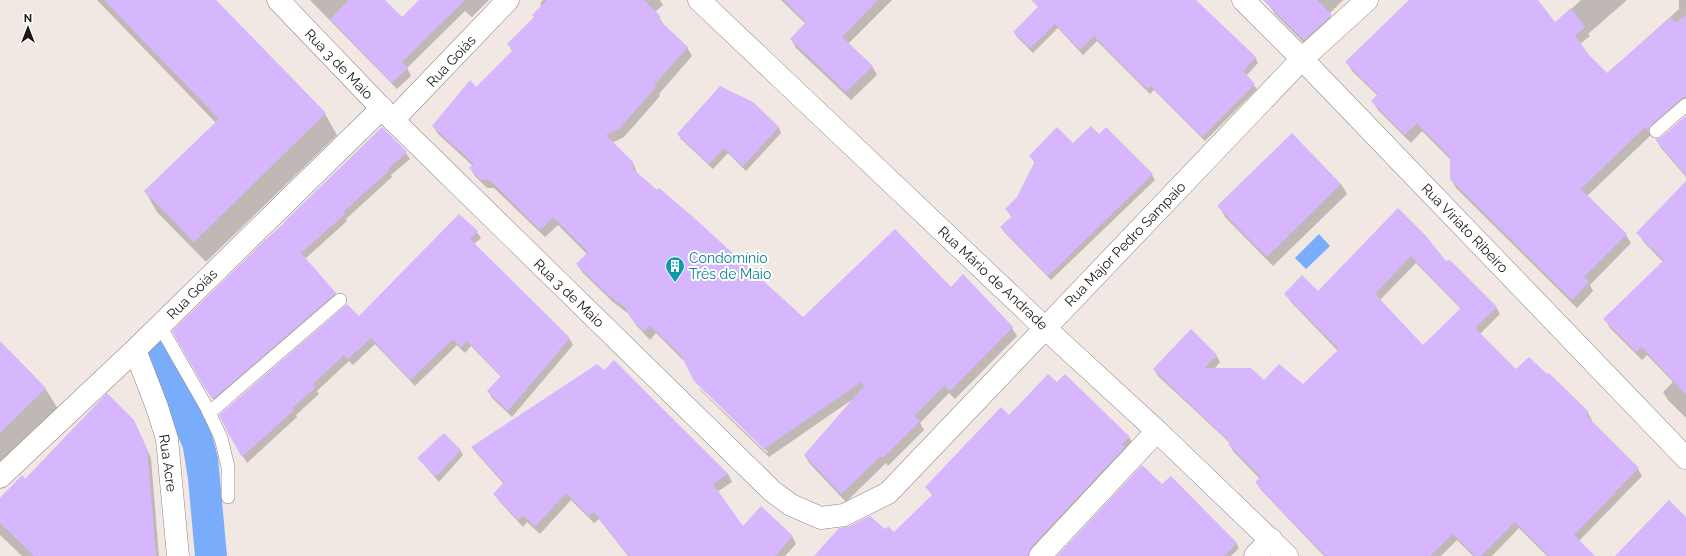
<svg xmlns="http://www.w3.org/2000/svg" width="1686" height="556" font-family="Raleway,sans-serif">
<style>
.water{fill:#79acfb}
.shadow{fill:#0003;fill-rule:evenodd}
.building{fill:#d6b7fd;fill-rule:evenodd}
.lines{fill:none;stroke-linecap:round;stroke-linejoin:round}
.lane-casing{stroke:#908784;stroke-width:14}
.street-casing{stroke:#908784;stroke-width:23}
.lane{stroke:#fff;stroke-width:13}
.street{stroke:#fff;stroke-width:22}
.labels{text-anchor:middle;stroke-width:4;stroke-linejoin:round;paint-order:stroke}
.street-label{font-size:14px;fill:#1b1816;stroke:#fff}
.culture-label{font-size:14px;fill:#0d838f;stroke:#fff;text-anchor:start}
</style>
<rect width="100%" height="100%" fill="#f1e7e3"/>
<g class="water">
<polygon points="1319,234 1330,246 1306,269 1295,258"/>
<polygon points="163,338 172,350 212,434 218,458 227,556 195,556 188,479 183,448 143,355"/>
</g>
<g class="shadow">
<polygon points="97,0 215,0 325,114 337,135 206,262 157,212 145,191 216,123"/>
<polygon points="310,0 384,0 402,18 420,0 489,0 472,17 465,11 407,68 411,76 397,89"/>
<polygon points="543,0 660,0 663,5 655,12 665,26 687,47 692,56 659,94 660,96 624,137 612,143 633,163 638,175 803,319 951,288 963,276 1012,328 1017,336 955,399 949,393 920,423 924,430 888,466 886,463 846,502 810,464 805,456 853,399 769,457 700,390 698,387 767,453 768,452 694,380 685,362 656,333 650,340 636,325 630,315 613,302 582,272 577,264 587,254 558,225 545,237 494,188 487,188 475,176 470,168 473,166 438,134 433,126 476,88 513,52 508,44 535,18 542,7 540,4"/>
<polygon points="781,0 892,0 848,44 872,66 877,75 851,100 796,48 791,39 806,24"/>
<polygon points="1045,0 1169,0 1255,57 1258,63 1246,76 1257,89 1205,141 1154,90 1150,94 1097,41 1083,55 1058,28 1033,53 1017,37 1014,32"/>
<polygon points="1275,0 1343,0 1329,14 1336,24 1310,49 1275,14 1269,5"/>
<polygon points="1411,0 1537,0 1555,24 1581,0 1627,0 1588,34 1590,36 1580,44 1590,57 1607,74 1679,9 1679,0 1686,0 1686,107 1655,134 1653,138 1651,135 1587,196 1626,235 1631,243 1590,285 1593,291 1577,308 1456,188 1451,179 1451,160 1422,131 1411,143 1378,110 1373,102 1378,96 1352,71 1347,62"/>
<polygon points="752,103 779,128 781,133 746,171 728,153 713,169 681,139 678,134"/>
<polygon points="1686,117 1686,177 1661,148 1656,139 1662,138"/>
<polygon points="1099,135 1152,175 1155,180 1051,280 1004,232 1001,227 1012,217 1006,210 1018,198 1035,163 1030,156 1073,144"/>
<polygon points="406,153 410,159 391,175 392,177 346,219 347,221 305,259 336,294 339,300 217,405 209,394 173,331"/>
<polygon points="1686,183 1686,418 1668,400 1663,392 1673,382 1647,355 1642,360 1610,328 1605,319 1663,262 1643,241 1638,233"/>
<polygon points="1341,184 1347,194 1273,266 1225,217 1219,206"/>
<path d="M1398,210L1446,262L1496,307L1500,314L1480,334L1516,370L1588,413L1592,420L1591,421L1638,469L1642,476L1579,541L1594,556H1547L1519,528L1492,556H1473L1457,540L1441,556H1324L1261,490L1257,483L1260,479L1233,451L1229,444L1230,443L1158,376L1154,369L1216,355L1220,362L1214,369L1264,382L1303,386L1338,351L1290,301L1286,294L1318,292ZM1416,263L1461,309L1423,346L1380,300Z"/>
<polygon points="477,232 481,238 474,244 569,338 573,345 512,417 492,398 488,391 501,377 471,346 465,353 457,345 415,386 375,344 353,365 349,361 317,391 319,394 296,415 297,417 247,463 234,442 359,317"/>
<polygon points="0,342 45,388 58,409 0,466"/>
<polygon points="614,361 728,474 732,482 717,492 743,528 792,536 796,544 785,556 628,556 599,519 594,523 571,500 540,534 527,522 523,527 499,501 495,494 504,484 477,454 472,447 604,372"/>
<polygon points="1009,416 1129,437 1132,442 1125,449 1127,453 1032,556 825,556 885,530 894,534 933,496 926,487"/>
<polygon points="134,421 151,458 159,556 22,556 0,535 0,500 25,480"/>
<polygon points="460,450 463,455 439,482 418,458"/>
<polygon points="1162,486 1236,543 1239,548 1231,556 1058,556"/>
</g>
<g class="building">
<polygon points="104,0 216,0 326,113 194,242 144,191 219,119"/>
<polygon points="349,0 385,0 402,17 419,0 465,0 402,62 408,68 392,83 330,19"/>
<polygon points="547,0 644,0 661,17 658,19 688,47 654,85 656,87 620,128 606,135 633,162 633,169 657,190 659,188 693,217 803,317 895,229 951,287 963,274 1013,327 950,391 944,386 914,416 920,421 883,458 881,456 841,494 804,455 864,386 861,382 764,449 694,381 681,355 650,326 644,332 630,317 625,307 607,294 576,264 588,252 553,217 540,230 496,186 489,180 481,180 469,168 474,164 432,126 470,80 476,87 513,50 507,44 534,17 532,15"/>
<polygon points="784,0 878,0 842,37 873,66 846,92 790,39 806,22"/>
<polygon points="1031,0 1196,0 1256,57 1243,71 1255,84 1202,137 1151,86 1147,89 1094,36 1080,50 1055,24 1030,48 1013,32 1038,7"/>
<polygon points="1263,0 1317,0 1332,15 1304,40"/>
<polygon points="1409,0 1538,0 1555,22 1571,8 1585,27 1575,36 1590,56 1607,73 1671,17 1675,23 1686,15 1686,97 1681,99 1651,125 1648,131 1645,127 1581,189 1627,234 1584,277 1589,282 1572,300 1450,179 1450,157 1417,123 1405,135 1371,101 1378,94 1345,62"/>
<polygon points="720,86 753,102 779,127 743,166 724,148 709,164 677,134"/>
<polygon points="1686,116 1686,176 1655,139 1661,137"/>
<polygon points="1091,126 1099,134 1106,127 1153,174 1048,276 1000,227 1012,216 1005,209 1017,197 1035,161 1029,156 1057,127 1073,143"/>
<polygon points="382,127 407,152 388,169 390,170 343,212 345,214 301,253 336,293 213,399 204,387 172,331 262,243 284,223 284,222"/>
<polygon points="1292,133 1341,184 1267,257 1217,206"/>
<polygon points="1686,181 1686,395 1642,347 1636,352 1603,319 1664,260 1636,233"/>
<path d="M1398,208L1426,236L1446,261L1450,260L1497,307L1475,328L1516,369L1529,357L1547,374L1549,373L1589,412L1586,415L1639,468L1574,535L1595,556H1549L1515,522L1481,556H1475L1453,534L1430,556H1326L1270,499L1255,482L1261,477L1228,444L1230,442L1153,369L1191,329L1217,355L1204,368H1251L1264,380L1279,364L1303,384L1339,349L1284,294L1302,275L1318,291ZM1411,256L1461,308L1423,345L1375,294Z"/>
<polygon points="459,214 478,231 470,239 570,338 508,411 487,391 501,376 467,341 461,347 453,339 410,380 371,338 348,359 344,355 313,384 316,387 292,408 294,410 242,457 229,435 219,415 347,304 359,316"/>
<polygon points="0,341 46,388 0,433"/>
<polygon points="614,360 728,474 713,484 743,526 761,506 793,536 775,556 629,556 594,512 589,516 566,493 535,527 523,515 518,520 493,494 504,482 471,447 597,364 604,370"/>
<polygon points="1048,374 1057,382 1065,374 1130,437 1122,444 1125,447 1031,547 1028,556 814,556 839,528 850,526 870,516 885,529 888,526 894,532 933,494 925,487 1001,407 1009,415"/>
<polygon points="107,393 134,420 147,449 156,556 34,556 0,523 0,498 22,475 25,479"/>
<polygon points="444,433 461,450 436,477 417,458"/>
<polygon points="1142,465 1162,484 1171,476 1237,543 1224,556 1057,556"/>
<polygon points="1669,500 1686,517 1686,556 1615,556"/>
</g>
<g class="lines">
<defs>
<g id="lane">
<polyline points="1656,131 1686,105"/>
<polyline points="160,326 207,408 221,438 228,467 228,497"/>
<polyline points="209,413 340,300"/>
</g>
<g id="street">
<polyline points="278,0 393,120 772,491 791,505 821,518 844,515 888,493 1302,59 1367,0"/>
<polyline points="699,0 1045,328 1157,431 1287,556"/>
<polyline points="1243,0 1302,59 1686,458"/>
<polyline points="393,120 508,0"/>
<polyline points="135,350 157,407 167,439 178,556"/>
<polyline points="0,477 135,350 382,108"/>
<polyline points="1040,556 1157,431"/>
<polyline points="1255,556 1271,539"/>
</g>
</defs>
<use href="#lane" class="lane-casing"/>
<use href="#street" class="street-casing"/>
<use href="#lane" class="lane"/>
<use href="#street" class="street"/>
</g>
<defs>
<symbol id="building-pin" viewBox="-11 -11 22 30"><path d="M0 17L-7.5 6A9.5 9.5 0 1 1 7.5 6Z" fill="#0f9aa8" stroke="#fff"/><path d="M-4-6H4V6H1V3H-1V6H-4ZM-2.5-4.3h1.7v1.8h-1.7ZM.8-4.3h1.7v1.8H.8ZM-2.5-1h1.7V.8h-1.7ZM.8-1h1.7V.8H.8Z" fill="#fff"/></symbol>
</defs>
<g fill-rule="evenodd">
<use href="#building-pin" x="664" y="255" width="22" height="30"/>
</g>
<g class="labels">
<g class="street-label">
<text transform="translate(451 61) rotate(-47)" y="5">Rua Goiás</text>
<text transform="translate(339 64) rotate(46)" y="5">Rua 3 de Maio</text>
<text transform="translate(1465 228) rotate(46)" y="5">Rua Viriato Ribeiro</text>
<text transform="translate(1125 244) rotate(-46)" y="5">Rua Major Pedro Sampaio</text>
<text transform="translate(993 278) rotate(43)" y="5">Rua Mário de Andrade</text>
<text transform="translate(569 293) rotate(44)" y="5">Rua 3 de Maio</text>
<text transform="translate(192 294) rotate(-45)" y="5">Rua Goiás</text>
<text transform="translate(168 463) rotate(82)" y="5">Rua Acre</text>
</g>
<g class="culture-label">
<text x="689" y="263">Condomínio<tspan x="689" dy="16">Três de Maio</tspan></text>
</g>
</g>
<g transform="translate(28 28)" stroke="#ffffff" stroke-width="3" paint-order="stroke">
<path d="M0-3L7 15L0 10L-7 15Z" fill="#1b1816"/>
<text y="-6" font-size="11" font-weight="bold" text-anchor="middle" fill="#1b1816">N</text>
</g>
</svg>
